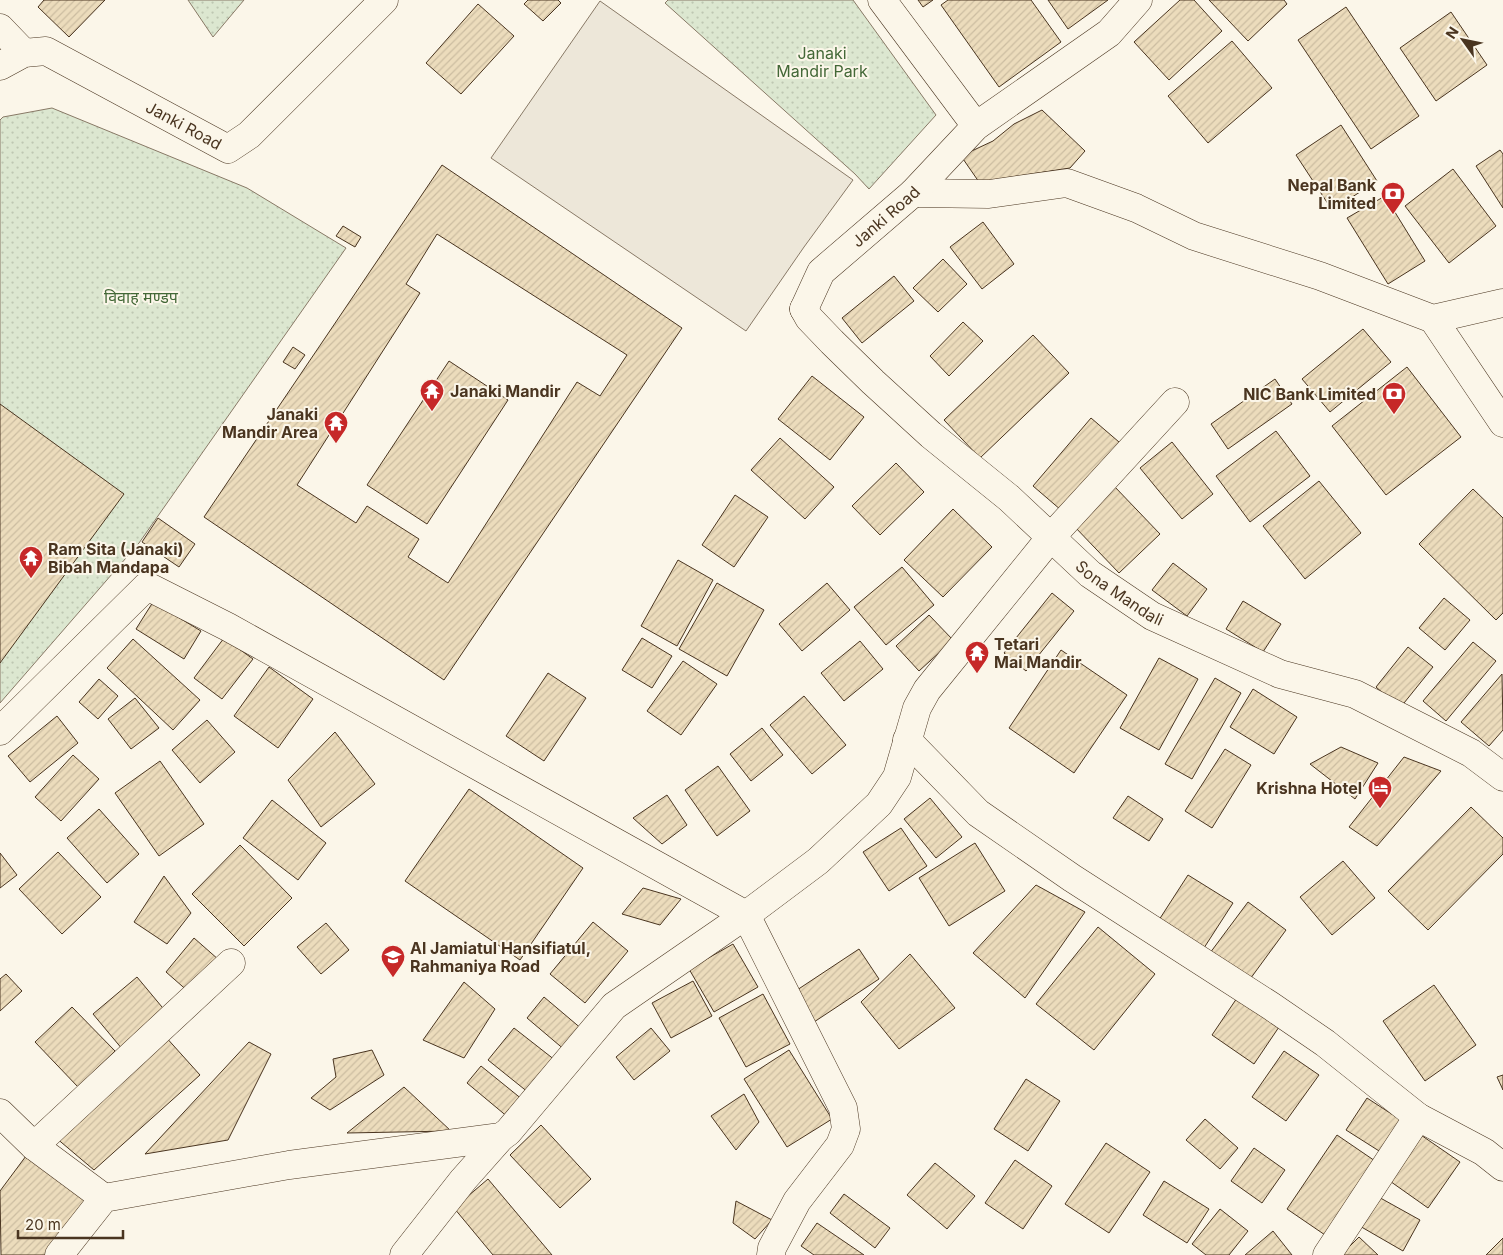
<svg xmlns="http://www.w3.org/2000/svg" width="1503" height="1255" font-family="Inter,'Noto Sans Devanagari',sans-serif">
<style>
.park{fill:url(#park-dots);stroke:#887966}
.parking{fill:#ede7d9;stroke:#887966}
.building{fill:url(#building-hatch);stroke:#4a3520;fill-rule:evenodd}
.lines{fill:none;stroke-linecap:round;stroke-linejoin:round}
.street-casing{stroke:#4a3520;stroke-width:29}
.secondary-casing{stroke:#4a3520;stroke-width:29}
.street{stroke:#fbf6e9;stroke-width:28}
.secondary{stroke:#fbf6e9;stroke-width:28}
.labels{text-anchor:middle;stroke-width:4;stroke-linejoin:round;paint-order:stroke}
.park-label{font-size:16px;fill:#436837;stroke:#fbf6e9}
.street-label{font-size:16px;fill:#4a3520;stroke:#fbf6e9}
.poi-label{font-size:16px;font-weight:bold;fill:#4a3520;stroke:#fbf6e9;text-anchor:end}
</style>
<defs>
<pattern id="park-dots" width="8" height="8" patternUnits="userSpaceOnUse" patternTransform="scale(1.25)"><rect width="8" height="8" fill="#dce7d0"/><path d="M2 2h.1M6 6h.1" fill="none" stroke="#bec7b2" stroke-width="1.8" stroke-linecap="round"/></pattern>
<pattern id="building-hatch" width="6" height="6" patternUnits="userSpaceOnUse" patternTransform="scale(1.25)"><rect width="6" height="6" fill="#ecdcbc"/><path d="M-1 1l2-2M0 6l6-6M5 7l2-2" fill="none" stroke="#ccbda1"/></pattern>
</defs>
<rect width="100%" height="100%" fill="#fbf6e9"/>
<g class="park">
<polygon points="188,0 244,0 213,37"/>
<polygon points="668,0 853,0 936,115 869,189 855,174 665,3"/>
<polygon points="52,108 247,188 346,248 139,543 0,703 0,120 3,117"/>
</g>
<polygon class="parking" points="600,1 853,180 804,247 746,331 491,158"/>
<g class="building">
<polygon points="44,0 105,0 69,37 38,7"/>
<polygon points="528,0 558,0 561,3 543,21 524,4"/>
<polygon points="918,0 933,0 923,7"/>
<polygon points="948,0 1031,0 1061,42 999,87 941,5"/>
<polygon points="1048,0 1108,0 1068,29"/>
<polygon points="1180,0 1194,0 1222,31 1169,80 1134,42"/>
<polygon points="1209,0 1284,0 1287,4 1248,41"/>
<polygon points="478,4 514,36 461,94 426,63"/>
<polygon points="1346,7 1419,116 1371,149 1298,40"/>
<polygon points="1451,12 1487,65 1436,101 1400,48"/>
<polygon points="1232,41 1272,88 1208,143 1168,96"/>
<polygon points="1042,110 1085,151 1070,168 979,182 961,156 993,141 1014,124"/>
<polygon points="1341,125 1377,181 1332,210 1296,155"/>
<polygon points="1500,150 1503,154 1503,208 1476,166"/>
<path d="M442,165L682,328L444,680L204,517ZM437,234L627,355L600,396L577,382L448,583L408,557L419,539L367,506L356,523L297,485L420,293L406,284Z"/>
<polygon points="1453,169 1496,226 1449,263 1405,206"/>
<polygon points="1385,196 1425,261 1388,284 1347,218"/>
<polygon points="983,222 1014,264 982,289 950,247"/>
<polygon points="343,226 361,237 355,247 336,236"/>
<polygon points="943,259 967,284 938,312 913,288"/>
<polygon points="894,276 914,301 862,343 842,318"/>
<polygon points="963,322 983,341 949,376 930,356"/>
<polygon points="1363,329 1391,362 1330,412 1302,379"/>
<polygon points="1033,335 1069,373 980,458 944,420"/>
<polygon points="293,347 305,355 295,369 283,362"/>
<polygon points="449,361 508,400 427,524 367,485"/>
<polygon points="1407,367 1461,437 1386,495 1332,426"/>
<polygon points="812,376 864,417 830,460 778,419"/>
<polygon points="1275,379 1292,404 1228,449 1211,424"/>
<polygon points="0,404 124,494 0,663"/>
<polygon points="1091,418 1126,448 1068,516 1033,486"/>
<polygon points="1276,431 1310,476 1250,522 1216,476"/>
<polygon points="780,438 834,487 805,519 751,470"/>
<polygon points="1172,442 1213,494 1182,519 1140,468"/>
<polygon points="896,463 924,492 880,535 852,506"/>
<polygon points="1319,481 1361,533 1305,579 1263,526"/>
<polygon points="1114,486 1160,534 1119,573 1073,525"/>
<polygon points="1473,489 1503,518 1503,613 1496,620 1419,544"/>
<polygon points="735,495 768,517 734,567 702,545"/>
<polygon points="953,509 992,547 943,597 904,560"/>
<polygon points="158,518 195,544 179,567 142,542"/>
<polygon points="678,560 713,580 677,646 641,626"/>
<polygon points="1173,563 1207,589 1187,616 1152,590"/>
<polygon points="902,567 934,605 886,645 854,607"/>
<polygon points="717,583 764,610 727,676 679,649"/>
<polygon points="827,583 850,610 802,651 779,624"/>
<polygon points="1052,593 1074,611 1026,671 1004,653"/>
<polygon points="1444,598 1470,620 1445,650 1419,628"/>
<polygon points="1243,601 1281,624 1263,652 1226,629"/>
<polygon points="153,602 201,631 184,659 136,629"/>
<polygon points="929,615 953,640 919,671 896,646"/>
<polygon points="224,638 253,659 222,699 194,678"/>
<polygon points="642,638 672,656 652,688 622,670"/>
<polygon points="133,639 200,700 173,730 107,668"/>
<polygon points="860,641 883,669 844,701 821,673"/>
<polygon points="1473,642 1496,661 1446,721 1423,701"/>
<polygon points="1408,647 1433,667 1400,708 1376,687"/>
<polygon points="1061,650 1127,695 1074,773 1009,728"/>
<polygon points="1159,658 1198,679 1159,750 1120,728"/>
<polygon points="683,661 717,684 681,735 647,711"/>
<polygon points="269,667 313,699 278,748 234,716"/>
<polygon points="548,673 586,698 544,761 506,736"/>
<polygon points="1502,674 1503,730 1489,746 1461,722"/>
<polygon points="1215,678 1241,693 1192,779 1165,764"/>
<polygon points="99,679 118,696 98,719 79,702"/>
<polygon points="1253,689 1297,717 1274,754 1230,727"/>
<polygon points="804,696 846,745 812,774 770,725"/>
<polygon points="135,698 159,728 131,749 108,719"/>
<polygon points="57,716 78,743 30,782 8,756"/>
<polygon points="207,720 235,752 200,783 172,750"/>
<polygon points="762,728 783,755 751,781 730,754"/>
<polygon points="335,732 375,784 321,827 288,780"/>
<polygon points="1341,747 1378,763 1355,799 1310,764"/>
<polygon points="1225,749 1251,765 1212,828 1185,811"/>
<polygon points="73,755 99,779 61,821 35,797"/>
<polygon points="1404,757 1441,771 1377,846 1349,827"/>
<polygon points="160,761 204,824 159,856 115,793"/>
<polygon points="718,766 750,811 717,836 685,790"/>
<polygon points="469,789 583,868 520,960 405,881"/>
<polygon points="667,795 687,825 662,844 633,818"/>
<polygon points="1128,796 1163,819 1149,841 1113,818"/>
<polygon points="930,798 962,837 936,858 904,819"/>
<polygon points="272,800 326,843 298,880 243,838"/>
<polygon points="1471,807 1503,838 1503,854 1428,930 1388,891"/>
<polygon points="99,809 139,854 107,883 67,838"/>
<polygon points="901,828 927,866 889,891 863,852"/>
<polygon points="975,843 1005,891 949,926 919,878"/>
<polygon points="240,845 292,898 244,946 192,894"/>
<polygon points="58,852 101,897 62,934 19,889"/>
<polygon points="0,853 17,875 0,888"/>
<polygon points="1343,861 1375,898 1332,935 1300,897"/>
<polygon points="1188,875 1233,903 1202,951 1157,923"/>
<polygon points="164,876 191,913 167,944 134,922"/>
<polygon points="1036,885 1085,912 1025,998 973,953"/>
<polygon points="643,888 681,899 660,925 622,914"/>
<polygon points="1248,902 1286,930 1245,986 1207,957"/>
<polygon points="593,922 628,951 585,1003 550,974"/>
<polygon points="326,923 349,950 321,974 297,947"/>
<polygon points="1098,927 1155,974 1094,1050 1036,1004"/>
<polygon points="194,938 219,960 190,993 166,972"/>
<polygon points="733,944 758,987 714,1012 689,969"/>
<polygon points="859,949 879,979 811,1024 791,994"/>
<polygon points="910,954 955,1008 899,1049 861,1002"/>
<polygon points="6,974 22,991 0,1011 0,979"/>
<polygon points="137,977 167,1013 123,1050 93,1014"/>
<polygon points="693,981 712,1016 671,1038 652,1003"/>
<polygon points="464,982 495,1009 464,1058 423,1040"/>
<polygon points="1434,985 1476,1045 1425,1081 1383,1021"/>
<polygon points="763,994 790,1044 746,1067 719,1018"/>
<polygon points="544,997 583,1030 566,1051 527,1018"/>
<polygon points="1237,998 1279,1027 1254,1064 1212,1035"/>
<polygon points="72,1007 115,1051 78,1087 35,1042"/>
<polygon points="514,1028 560,1064 534,1097 488,1060"/>
<polygon points="651,1028 670,1051 634,1080 616,1057"/>
<polygon points="164,1035 200,1075 94,1170 55,1137"/>
<polygon points="249,1042 271,1054 228,1140 145,1154"/>
<polygon points="372,1050 384,1075 330,1110 311,1098 336,1077 333,1059"/>
<polygon points="789,1050 832,1119 787,1147 744,1079"/>
<polygon points="1284,1051 1319,1075 1286,1121 1252,1097"/>
<polygon points="481,1066 523,1100 509,1118 467,1083"/>
<polygon points="1503,1075 1503,1090 1497,1077"/>
<polygon points="1026,1079 1060,1101 1028,1151 994,1129"/>
<polygon points="404,1087 451,1131 347,1133"/>
<polygon points="744,1094 759,1122 736,1150 711,1116"/>
<polygon points="1367,1098 1407,1124 1387,1156 1346,1130"/>
<polygon points="1205,1119 1238,1148 1220,1169 1186,1140"/>
<polygon points="541,1125 591,1179 560,1208 510,1155"/>
<polygon points="1418,1133 1460,1162 1428,1208 1387,1179"/>
<polygon points="1337,1135 1378,1163 1328,1237 1287,1209"/>
<polygon points="1106,1143 1150,1172 1109,1233 1065,1204"/>
<polygon points="1254,1148 1285,1170 1262,1203 1231,1181"/>
<polygon points="26,1156 86,1201 46,1255 1,1255 0,1191"/>
<polygon points="1015,1160 1052,1186 1023,1229 985,1203"/>
<polygon points="935,1163 975,1196 947,1229 907,1195"/>
<polygon points="488,1179 552,1255 493,1255 454,1208"/>
<polygon points="1164,1181 1209,1209 1187,1243 1143,1215"/>
<polygon points="844,1194 890,1228 875,1248 830,1213"/>
<polygon points="1375,1195 1420,1220 1403,1251 1358,1225"/>
<polygon points="736,1201 772,1220 755,1239 733,1223"/>
<polygon points="1220,1209 1248,1231 1229,1255 1206,1255 1192,1244"/>
<polygon points="817,1223 864,1255 814,1255 801,1246"/>
<polygon points="1273,1231 1292,1255 1245,1255"/>
<polygon points="1359,1237 1378,1255 1341,1255"/>
<polygon points="1503,1238 1503,1255 1486,1255"/>
</g>
<g class="lines">
<defs>
<g id="street">
<polyline points="0,28 24,53"/>
<polyline points="913,193 989,194 1067,183 1136,208 1194,236 1320,276 1433,319 1503,303"/>
<path id="s1" d="M804,309L809,318L832,342L873,382L931,435L1009,498L1090,574L1152,616L1280,674L1355,694L1471,753L1503,777"/>
<polyline points="1433,319 1503,423"/>
<polyline points="0,731 147,586 228,627 746,915 843,1108 846,1129 840,1145 797,1201 772,1248 771,1255"/>
<polyline points="907,740 978,813 1072,878 1271,1006 1325,1043 1418,1117 1484,1152 1503,1167"/>
<polyline points="0,1113 34,1146 104,1198"/>
<polyline points="34,1146 231,963"/>
<polyline points="59,1255 104,1198 289,1165 501,1137 508,1132 614,1006 746,915 818,861 879,804 897,777 917,708 927,690 1051,537 1175,402"/>
<polyline points="404,1255 463,1180 501,1137"/>
<polyline points="1327,1255 1418,1117"/>
</g>
<g id="secondary">
<polyline points="882,0 976,126"/>
<path id="s2" d="M0,66L24,53L46,51L228,149L249,135L384,0"/>
<path id="s3" d="M804,309L821,272L913,193L976,126L1109,33L1138,0"/>
</g>
</defs>
<use href="#street" class="street-casing"/>
<use href="#secondary" class="secondary-casing"/>
<use href="#street" class="street"/>
<use href="#secondary" class="secondary"/>
</g>
<defs>
<symbol id="bank-pin" viewBox="-11 -11 22 30"><path d="M0 17L-7.5 6A9.5 9.5 0 1 1 7.5 6Z" fill="#c62828" stroke="#fbf6e9"/><path d="M-6-4H6V4H-6ZM0-2.3a2.3 2.3 0 1 0 0 4.6a2.3 2.3 0 1 0 0-4.6Z" fill="#fff"/></symbol>
<symbol id="temple-pin" viewBox="-11 -11 22 30"><path d="M0 17L-7.5 6A9.5 9.5 0 1 1 7.5 6Z" fill="#c62828" stroke="#fbf6e9"/><path d="M0-6L5-2H3V0L6.5 2.5H4V6H1.5V3h-3V6H-4V2.5H-6.5L-3 0V-2H-5Z" fill="#fff"/></symbol>
<symbol id="hotel-pin" viewBox="-11 -11 22 30"><path d="M0 17L-7.5 6A9.5 9.5 0 1 1 7.5 6Z" fill="#c62828" stroke="#fbf6e9"/><path d="M-6-4.5h1.5V1H6V5H4.5V3h-9V5H-6ZM-4 0a1.8 1.8 0 1 1 3.6 0ZM.5 0V-2.5h3Q6-2.5 6 0Z" fill="#fff"/></symbol>
<symbol id="school-pin" viewBox="-11 -11 22 30"><path d="M0 17L-7.5 6A9.5 9.5 0 1 1 7.5 6Z" fill="#c62828" stroke="#fbf6e9"/><path d="M0-5L7-2L0 1L-7-2ZM-4 1L0 2.5L4 1V4Q0 6-4 4Z" fill="#fff"/></symbol>
</defs>
<g fill-rule="evenodd">
<use href="#bank-pin" x="1379" y="180" width="28" height="38"/>
<use href="#temple-pin" x="418" y="377" width="28" height="38"/>
<use href="#bank-pin" x="1380" y="380" width="28" height="38"/>
<use href="#temple-pin" x="322" y="409" width="28" height="38"/>
<use href="#temple-pin" x="17" y="544" width="28" height="38"/>
<use href="#temple-pin" x="963" y="639" width="28" height="38"/>
<use href="#hotel-pin" x="1366" y="774" width="28" height="38"/>
<use href="#school-pin" x="379" y="943" width="28" height="38"/>
</g>
<g class="labels">
<g class="park-label">
<text x="822" y="59">Janaki<tspan x="822" dy="18">Mandir Park</tspan></text>
<text x="141" y="303">विवाह मण्डप</text>
</g>
<g class="street-label">
<text dy="6" stroke="none"><textPath href="#s2" startOffset="206">Janki Road</textPath></text>
<text dy="6" stroke="none"><textPath href="#s3" startOffset="126">Janki Road</textPath></text>
<text dy="6" stroke="none"><textPath href="#s1" startOffset="426">Sona Mandali</textPath></text>
</g>
<g class="poi-label">
<text x="1376" y="191">Nepal Bank<tspan x="1376" dy="18">Limited</tspan></text>
<text x="450" y="397" text-anchor="start">Janaki Mandir</text>
<text x="1376" y="400">NIC Bank Limited</text>
<text x="318" y="420">Janaki<tspan x="318" dy="18">Mandir Area</tspan></text>
<text x="48" y="555" text-anchor="start">Ram Sita (Janaki)<tspan x="48" dy="18">Bibah Mandapa</tspan></text>
<text x="994" y="650" text-anchor="start">Tetari<tspan x="994" dy="18">Mai Mandir</tspan></text>
<text x="1362" y="794">Krishna Hotel</text>
<text x="410" y="954" text-anchor="start">Al Jamiatul Hansifiatul,<tspan x="410" dy="18">Rahmaniya Road</tspan></text>
</g>
</g>
<g transform="translate(1463 40) rotate(303)" stroke="#fbf6e9" stroke-width="4" paint-order="stroke">
<path d="M0-4L9 19L0 12L-9 19Z" fill="#4a3520"/>
<text y="-8" font-size="14" font-weight="bold" text-anchor="middle" fill="#4a3520">N</text>
</g>
<path d="M18 1230v8h105v-8" fill="none" stroke="#4a3520" stroke-width="2.5"/>
<text x="25" y="1230" font-size="15" fill="#4a3520" stroke="#fbf6e9" stroke-width="4" paint-order="stroke">20 m</text>
</svg>
